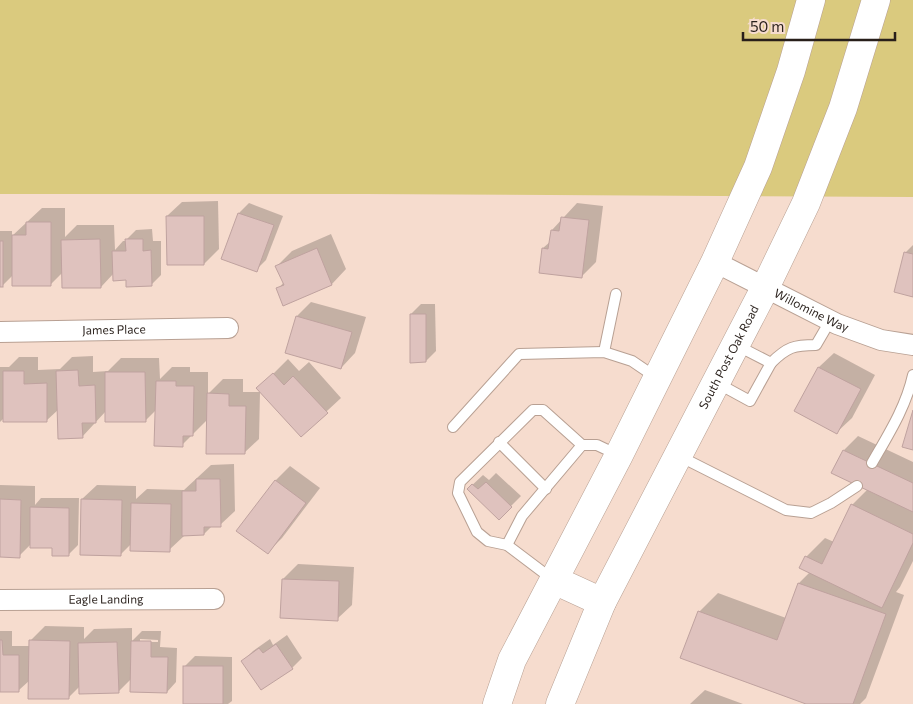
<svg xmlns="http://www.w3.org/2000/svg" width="913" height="704" font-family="Commissioner,sans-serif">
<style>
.green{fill:#daca7e}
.shadow{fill:#0003;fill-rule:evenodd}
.building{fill:#dfc2be;stroke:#bfa29f}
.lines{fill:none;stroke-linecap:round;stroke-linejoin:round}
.service-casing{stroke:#b8a093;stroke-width:12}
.minor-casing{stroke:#b8a093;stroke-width:22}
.secondary-casing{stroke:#b8a093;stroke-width:29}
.service{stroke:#fff;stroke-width:10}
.minor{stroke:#fff;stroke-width:20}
.secondary{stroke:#fff;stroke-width:28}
.labels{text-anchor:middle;stroke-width:4;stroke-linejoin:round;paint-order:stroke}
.street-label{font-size:12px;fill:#281f1a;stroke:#f6dcce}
</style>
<rect width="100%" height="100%" fill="#f6dcce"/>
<polygon class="green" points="0,0 913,0 913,197 365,194 0,194"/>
<g class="shadow">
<polygon points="218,201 219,249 204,264 167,216 182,202"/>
<polygon points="249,203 283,216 266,260 256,270 223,258 239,213"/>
<polygon points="577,203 603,206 596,262 581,277 543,248 551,241 552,230"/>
<polygon points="42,208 65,208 65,237 77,225 114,225 115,250 123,241 127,241 127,239 136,230 152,229 153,241 161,241 161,275 151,285 128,279 114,273 101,287 63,272 51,284 13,275 2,286 0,286 0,231 12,231 12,236"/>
<polygon points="331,234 346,269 332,284 284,304 278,289 284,282 277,266 292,251"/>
<polygon points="913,245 913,296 905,253"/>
<polygon points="311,302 366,317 355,353 341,368 297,316"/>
<polygon points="421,304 435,304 436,351 426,361 411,314"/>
<polygon points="834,353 875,375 852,418 837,432 796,411 819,367"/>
<polygon points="93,356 93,372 108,371 121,358 159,358 160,379 172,367 190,367 190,372 208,372 208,394 223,379 243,379 243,392 260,392 259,439 244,453 208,419 182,445 156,410 145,421 106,411 82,437 59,409 46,421 4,418 0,422 0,367 9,367 19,357 38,357 38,370 60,369 72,357"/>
<polygon points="288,359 299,371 309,362 341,398 301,435 273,374"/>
<polygon points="858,436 913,462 913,561 900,587 896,592 904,595 866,698 860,704 810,704 699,612 718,593 786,618 799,583 810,572 806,557 825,538 834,542 852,505 868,489 844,450"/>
<polygon points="234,464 235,511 220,525 213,525 204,534 184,536 169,550 131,544 120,555 82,499 97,485 136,486 136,499 147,489 184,490 211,465"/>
<polygon points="290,466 320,488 282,538 268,552 276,480"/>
<polygon points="496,473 521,496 499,518 468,489 483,475 489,480"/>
<polygon points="0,485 35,486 35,505 41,498 79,498 78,545 68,555 53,546 31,544 19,556 0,556"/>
<polygon points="298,564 354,567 352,605 337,619 283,579"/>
<path d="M45,626L84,627V639L94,629L132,628V641L142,631H161L160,647L177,648L176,682L167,692L131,679L118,692L80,686L68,698L30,680L19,690L0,691V631H12V646H30V641ZM140,639L158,640V642H140Z"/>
<polygon points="287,635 302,658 292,668 262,689 243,661 253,651 270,639 273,645"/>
<polygon points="195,656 232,657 232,701 228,704 184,704 185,666"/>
<polygon points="705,690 743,704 690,704"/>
</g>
<g class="building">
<polygon points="238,213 274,225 257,272 221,259"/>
<polygon points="166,216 204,216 204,265 167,265"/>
<polygon points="561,217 589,220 582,278 539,273 542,248 548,249 551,230 559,231"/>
<polygon points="26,222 51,222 51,286 12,286 12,235 26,235"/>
<polygon points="100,239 101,288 62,288 61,240"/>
<polygon points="125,239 143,239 143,251 151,250 152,286 126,287 126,280 113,281 112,251 126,251"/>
<rect x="0" y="241" width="3" height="46"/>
<polygon points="317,248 332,285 283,306 276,288 284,285 275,266"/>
<polygon points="904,252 913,254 913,297 894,292"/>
<polygon points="410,314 426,314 426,362 410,363"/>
<polygon points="296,316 352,332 341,369 285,353"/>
<polygon points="818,367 861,389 837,434 794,411"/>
<polygon points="78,370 79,386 95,385 96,423 82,423 83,438 58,439 56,371"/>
<polygon points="3,371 24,371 24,384 47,383 47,422 3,422"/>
<polygon points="105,372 145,372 146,422 105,422"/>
<polygon points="273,373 284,385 293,376 328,413 301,437 256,388"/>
<polygon points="156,381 176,381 176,386 194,386 193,436 183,436 183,447 154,446"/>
<polygon points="207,393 229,394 229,406 246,406 245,454 206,454"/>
<polygon points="913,410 913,450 902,447"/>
<polygon points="843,450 913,483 913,512 831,473"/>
<polygon points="196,479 220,479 221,527 204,527 204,535 182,536 182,491 196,491"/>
<polygon points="275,480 306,503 268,554 236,531"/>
<polygon points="486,482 512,507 499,520 467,489 472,484 478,489"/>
<polygon points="0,499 21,500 20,558 0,557"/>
<polygon points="81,499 122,500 121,556 80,555"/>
<polygon points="131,503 171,504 170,552 130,551"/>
<polygon points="851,504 913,534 913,543 882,608 799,568 805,556 822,564"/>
<polygon points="30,507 69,508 69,556 52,556 52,548 30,548"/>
<polygon points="282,579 339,581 338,621 280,618"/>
<polygon points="798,583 886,614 853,704 806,704 680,658 698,611 777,640"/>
<polygon points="0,640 2,640 3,655 19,655 19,692 0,692"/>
<polygon points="29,640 70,641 69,699 28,699"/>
<polygon points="131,641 151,641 151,657 168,657 167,693 130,692"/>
<polygon points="117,642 119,693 79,694 78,643"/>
<polygon points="276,644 293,669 261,690 241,661 259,648 263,653"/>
<rect x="183" y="666" width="40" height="38"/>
</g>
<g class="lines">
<defs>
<g id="service">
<polyline points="604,352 616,294"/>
<path d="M771,363C787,347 794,345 816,345L830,321"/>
<polyline points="717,383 750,401 771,363 736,345"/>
<polyline points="453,427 519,354 604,352 632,361 657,378"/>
<polyline points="499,442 546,489"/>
<polyline points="679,456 786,510 811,513 831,503 857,486"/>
<path d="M872,463C888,435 906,407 913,375"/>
<polyline points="507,545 522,516 582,445"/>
<polyline points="552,579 507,545 488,541 477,532 458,493 460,482 533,410 543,410 582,445 597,445 618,455"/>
</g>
<g id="minor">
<path id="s1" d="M715,262L837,324L881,340L913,345"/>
<path id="s2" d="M0,332L228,328"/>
<path id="s3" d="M0,600L214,599"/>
</g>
<g id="secondary">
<polyline points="554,580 602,602"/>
<polyline points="497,704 512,660 619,455 715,262 758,167 791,71 811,0"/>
<path id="s4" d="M560,704L602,602L765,288L806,203L843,108L876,0"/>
</g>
</defs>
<use href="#service" class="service-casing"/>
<use href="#minor" class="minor-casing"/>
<use href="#secondary" class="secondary-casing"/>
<use href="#service" class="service"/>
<use href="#minor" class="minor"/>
<use href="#secondary" class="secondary"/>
</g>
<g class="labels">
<g class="street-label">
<text dy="4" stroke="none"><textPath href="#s1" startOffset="108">Willomine Way</textPath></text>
<text dy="4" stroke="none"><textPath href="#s2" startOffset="114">James Place</textPath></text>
<text dy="4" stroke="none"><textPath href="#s4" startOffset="386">South Post Oak Road</textPath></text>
<text dy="4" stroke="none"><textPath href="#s3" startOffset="106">Eagle Landing</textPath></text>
</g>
</g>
<path d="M743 32v8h152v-8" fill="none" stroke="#281f1a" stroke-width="2.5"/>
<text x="750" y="32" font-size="15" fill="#281f1a" stroke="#f6dcce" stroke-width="4" paint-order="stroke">50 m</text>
</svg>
